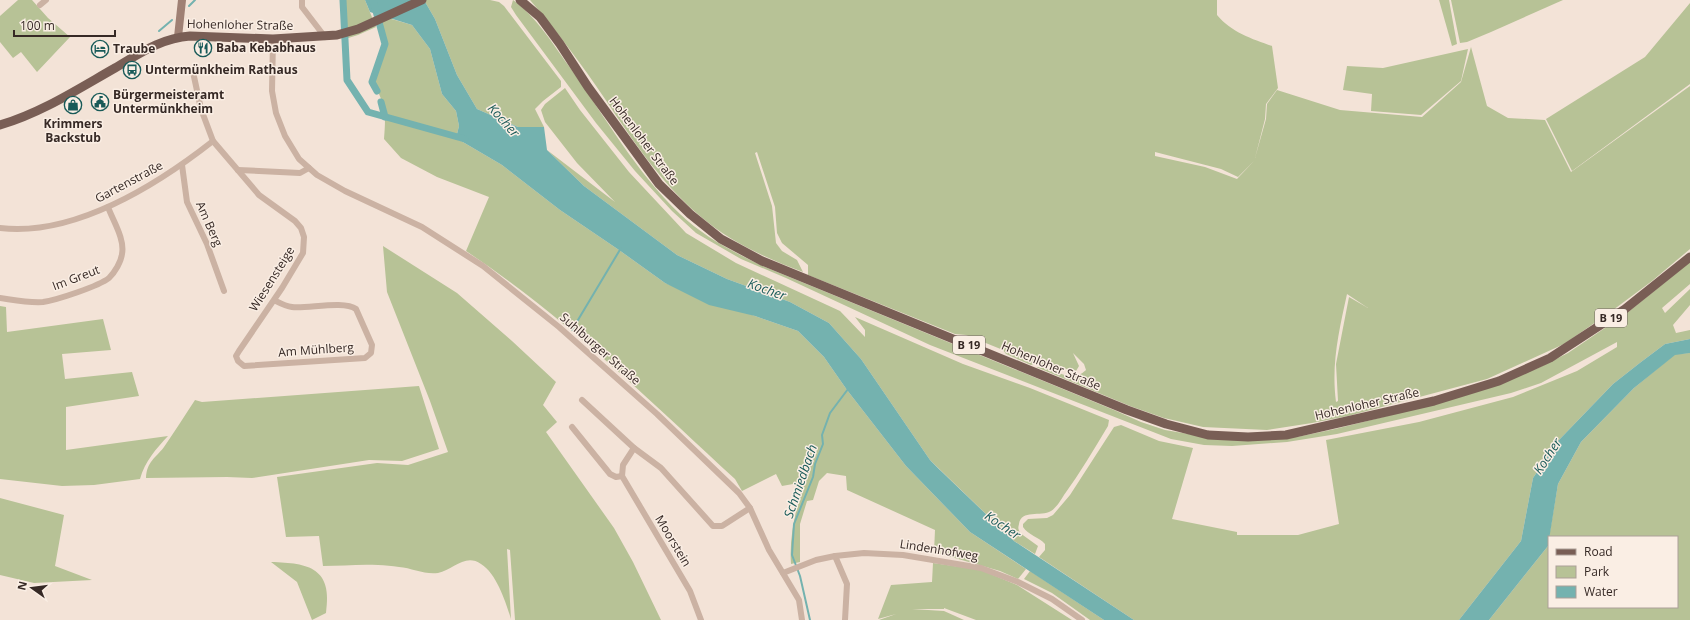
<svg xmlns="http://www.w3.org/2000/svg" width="1690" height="620" font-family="'Open Sans',sans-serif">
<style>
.green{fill:#b7c296;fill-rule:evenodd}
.water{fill:#74b2af}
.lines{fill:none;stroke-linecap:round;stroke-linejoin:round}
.stream{stroke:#74b2af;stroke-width:2}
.canal{stroke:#74b2af;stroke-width:7}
.street{stroke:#cbb2a3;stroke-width:6}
.secondary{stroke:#9f8074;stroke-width:8}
.primary{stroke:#795e55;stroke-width:9}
.labels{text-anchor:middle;stroke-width:3;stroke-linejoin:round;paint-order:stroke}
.shield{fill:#faeee4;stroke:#71645e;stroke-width:1}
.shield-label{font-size:11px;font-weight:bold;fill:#362925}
.street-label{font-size:12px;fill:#362925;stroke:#faeee4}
.poi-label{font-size:12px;font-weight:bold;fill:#362925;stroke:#faeee4;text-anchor:start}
.water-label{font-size:13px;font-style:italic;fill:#185a58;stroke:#faeee4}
</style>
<rect width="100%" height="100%" fill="#f3e3d7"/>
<g class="green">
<polygon points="18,0 32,0 48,18 70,37 37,72 21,52 13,58 0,42 0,16"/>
<polygon points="345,0 365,0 376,27 358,35 345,39"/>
<polygon points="424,0 490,0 499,2 504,6 561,81 561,87 543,101 535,109 544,127 518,127 477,109 457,75 435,19"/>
<path d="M513,0C537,17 554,46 571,69C606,118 636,172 680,214C704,237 735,253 765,267L1114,410L1141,422L1165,430L1212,438L1297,437L1335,429L1395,414L1536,369L1568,353L1627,313L1690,262V284L1662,308L1665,313L1690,289V305L1673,325L1676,333L1690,330V339L1665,344L1641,362L1613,384L1558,441L1533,478L1521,541L1459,620H1134L1039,557L1045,550V544C1039,537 1028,535 1023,527V524L1028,519L1047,518L1053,515L1070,495L1114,427L1121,425L1159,441L1193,448L1172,519L1237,532V535H1298L1339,524L1326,440L1419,422L1513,397L1577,371L1617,347V342L1541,383L1511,393L1337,434L1287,442L1232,446L1204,445L1171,439L930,345L786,278L741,259L696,233L672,211L635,171L596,123L516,15L511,7Z"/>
<path d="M530,0H1217V15C1231,32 1252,39 1272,46L1278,88L1266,104L1265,119L1255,158L1266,119L1267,104L1277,90L1340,110L1422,117L1461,82L1471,47L1487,106L1508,118L1545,120L1571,172L1690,86V249L1652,281L1609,313L1564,344L1487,379L1348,416L1312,423L1267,430L1203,427L1164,418L1130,406L1036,367C1055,366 1069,386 1086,370L1084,364L1073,353L1079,366L1076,371L1037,363L1031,365L1006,354L1003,350L966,335L955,334L808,275V265L782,243L777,233L775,207L757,152L755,153L772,206L776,243L782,251L797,260L803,272C766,258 730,242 700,216C661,183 633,141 605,99C582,65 557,31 530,0ZM1155,152L1221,169L1238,177L1254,161L1237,179L1205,167L1155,156ZM1347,294L1368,308L1349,297L1336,364L1338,401L1336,402C1331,364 1339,331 1347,294Z"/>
<polygon points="1439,0 1449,0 1457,44 1452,46"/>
<polygon points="1451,0 1563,0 1491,32 1467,42 1460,43"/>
<polygon points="1690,3 1690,84 1572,171 1546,119 1645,57"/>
<path d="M378,15L412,25L430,49L442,94L456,111L459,126L456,138L502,165L560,210L619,250L665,283L755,316L798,331L824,357L847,390L906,466L970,532L1026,569L1018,579L1000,571L934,552L935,530L847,490L846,476L827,473L819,481L813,500L807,501L800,524V562L791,564C789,535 796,509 804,482L782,486L776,474L742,491L735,479C648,399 564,316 466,251L489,197L437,177L401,158L384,139C386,113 386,106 373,82L387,42Z"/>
<polygon points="1468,49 1461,81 1421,115 1371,111 1372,94 1343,90 1347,66 1383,68"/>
<path d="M565,88L580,110L629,172L686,233L736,263L840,311L865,337V330L855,317L963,364L1030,388L1109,420L1108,426C1094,449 1080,473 1064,495C1061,500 1056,508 1051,511C1041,517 1021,509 1019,524C1018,528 1018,529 1020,533L1038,546L1035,554L1014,541L930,460L861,359L829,323L790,302L727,279L677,255L584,186L547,150L615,202L577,163L545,122L541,110L545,104Z"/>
<path d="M383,246L457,293L512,341L556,382L543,405L557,422L546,432L614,528L633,562L661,620H515L510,550L507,549L511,619C506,603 497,574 481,564C465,553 453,570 438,573C425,575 412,568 399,567C392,566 385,565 378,565C359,564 341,566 323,566L319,536L286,537L277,477L377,463L408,465L448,452L430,401L387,292Z"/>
<path d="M0,306L6,307L7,332L103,319L111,350L62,354L65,379L132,372L139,396L66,407V450L168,436C156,449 145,461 140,479L94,485L62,486L0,479Z"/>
<polygon points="1690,353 1690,620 1489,620 1548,546 1549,538 1549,607 1677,607 1677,537 1549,537 1558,484 1581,442 1634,388 1675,354"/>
<path d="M419,386L439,449L402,461L369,460L252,478L227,477L146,478C147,461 155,459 164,447C175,431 185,415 195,400L202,402Z"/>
<polygon points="0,498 64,515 55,566 92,580 34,583 0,575"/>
<path d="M271,562C309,563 333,568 326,613L312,620L297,582Z"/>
<polygon points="933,563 981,570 1017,585 1072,620 976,620 944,608 944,609 912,609 944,611 964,620 879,620 896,614 878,619 891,585 932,582"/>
<polygon points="1030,571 1104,620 1090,620 1052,593 1024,579"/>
</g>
<g class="water">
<polygon points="365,0 424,0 435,19 457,75 477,109 518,127 544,127 547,150 584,186 677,255 727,279 790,302 829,323 861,359 930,460 940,470 1014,541 1134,620 1104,620 970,532 906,466 847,390 824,357 798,331 755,316 709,305 665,283 619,250 560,210 502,165 456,138 459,126 456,111 442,94 430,49 412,25 370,12"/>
<polygon points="1690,339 1690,353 1675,355 1634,388 1581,442 1558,484 1548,546 1489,620 1459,620 1521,541 1533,478 1558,441 1613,384 1641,362 1665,344"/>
</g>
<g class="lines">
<g class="stream">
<polyline points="189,6 195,0"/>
<polyline points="159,31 172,20"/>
<polyline points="572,330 621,248"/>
<polyline points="810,620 800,576 792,555 794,524 813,477 815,464 823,444 822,435 830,413 848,389"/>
</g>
<g class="canal">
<polyline points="343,0 347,80 368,112 465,139"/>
<polyline points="373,0 385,44 372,82 377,91"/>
<polyline points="381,102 385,117"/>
</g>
<g class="street">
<polyline points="302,0 302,7 325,37"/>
<polyline points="40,5 46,0"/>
<polyline points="273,39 272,91 276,113 285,136 299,159 317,175 345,191 422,227 483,266 559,327 657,414 739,493 750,508 769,550 799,600 802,620"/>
<path d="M193,72L201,109L213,141L259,195L295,221L301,228L304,237L303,253L282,288L239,351L236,356L238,361L244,366L365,358L371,353L372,345L356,309C344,300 307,309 292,307C285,306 280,303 274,300"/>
<polyline points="182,165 187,202 207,244 224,291"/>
<polyline points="238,170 300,173 309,168"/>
<path d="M0,228C74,237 157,185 213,141"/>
<path d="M0,298C14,300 28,303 43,302C57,300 99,286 109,278C115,272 121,262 122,254C125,239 113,221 108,207"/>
<polyline points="582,400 634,448"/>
<polyline points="572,427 610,474 616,477 622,476"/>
<polyline points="835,556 847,584 845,620"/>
<polyline points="783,573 816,560 835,556 864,553 903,555 981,568 1018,582 1052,599 1082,620"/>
<polyline points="701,620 690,591 622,476 623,465 634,448 661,468 713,526 722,526 750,508"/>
</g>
<polyline class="secondary" points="178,37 182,0"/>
<g class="primary">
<polyline points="520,0 540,17 560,44 588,87 659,184 690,214 721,239 762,261 1127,410 1166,424 1208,435 1248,437 1286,435 1434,401 1499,381 1550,358 1625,309 1690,257"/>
<path d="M0,125C41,113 78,89 115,68C139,54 161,38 190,36L273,39L337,35L358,29L422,0"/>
</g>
</g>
<defs>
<symbol id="restaurant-ring" viewBox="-11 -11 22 22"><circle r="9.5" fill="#faeee4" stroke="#185a58" stroke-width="1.5"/><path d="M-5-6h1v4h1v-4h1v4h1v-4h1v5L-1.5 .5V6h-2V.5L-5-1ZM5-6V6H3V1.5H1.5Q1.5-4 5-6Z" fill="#185a58"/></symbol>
<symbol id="hotel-ring" viewBox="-11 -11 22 22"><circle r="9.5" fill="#faeee4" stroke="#185a58" stroke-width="1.5"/><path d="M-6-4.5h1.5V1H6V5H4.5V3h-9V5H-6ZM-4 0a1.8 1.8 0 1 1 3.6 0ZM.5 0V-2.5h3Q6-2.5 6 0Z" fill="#185a58"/></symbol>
<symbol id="bus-ring" viewBox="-11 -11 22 22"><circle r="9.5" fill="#faeee4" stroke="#185a58" stroke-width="1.5"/><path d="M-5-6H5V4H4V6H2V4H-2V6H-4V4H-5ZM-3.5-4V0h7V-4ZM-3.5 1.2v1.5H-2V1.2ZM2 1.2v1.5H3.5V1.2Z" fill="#185a58"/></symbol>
<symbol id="civic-ring" viewBox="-11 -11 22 22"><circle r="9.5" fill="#faeee4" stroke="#185a58" stroke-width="1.5"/><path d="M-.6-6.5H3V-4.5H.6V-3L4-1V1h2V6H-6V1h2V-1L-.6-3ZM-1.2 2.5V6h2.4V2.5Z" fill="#185a58"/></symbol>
<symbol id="shop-ring" viewBox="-11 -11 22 22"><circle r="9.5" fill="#faeee4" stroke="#185a58" stroke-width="1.5"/><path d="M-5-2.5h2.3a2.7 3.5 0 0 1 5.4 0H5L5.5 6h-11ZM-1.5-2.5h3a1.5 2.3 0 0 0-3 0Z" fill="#185a58"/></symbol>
</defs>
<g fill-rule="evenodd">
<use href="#restaurant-ring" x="193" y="38" width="20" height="20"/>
<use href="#hotel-ring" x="90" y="39" width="20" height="20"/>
<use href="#bus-ring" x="122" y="60" width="20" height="20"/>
<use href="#civic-ring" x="90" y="92" width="20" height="20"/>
<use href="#shop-ring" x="63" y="95" width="20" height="20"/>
</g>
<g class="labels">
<g class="shield">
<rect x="1595" y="309" width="32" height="18" rx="3"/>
<rect x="953" y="336" width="32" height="18" rx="3"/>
</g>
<g class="shield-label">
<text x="1611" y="322">B 19</text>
<text x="969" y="349">B 19</text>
</g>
<g class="street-label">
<text transform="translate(240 25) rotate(1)" y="4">Hohenloher Straße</text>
<text transform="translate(644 141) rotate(53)" y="4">Hohenloher Straße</text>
<text transform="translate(129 182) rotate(-28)" y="4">Gartenstraße</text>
<text transform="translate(209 224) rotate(66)" y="4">Am Berg</text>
<text transform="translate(76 278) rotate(-21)" y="4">Im Greut</text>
<text transform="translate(272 279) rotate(-58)" y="4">Wiesensteige</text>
<text transform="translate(600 349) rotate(41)" y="4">Suhlburger Straße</text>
<text transform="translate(316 350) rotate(-4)" y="4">Am Mühlberg</text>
<text transform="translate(1051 366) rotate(23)" y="4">Hohenloher Straße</text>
<text transform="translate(1367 404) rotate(-13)" y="4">Hohenloher Straße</text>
<text transform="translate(673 541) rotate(59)" y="4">Moorstein</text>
<text transform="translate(939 550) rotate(9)" y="4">Lindenhofweg</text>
</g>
<g class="poi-label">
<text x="216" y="52">Baba Kebabhaus</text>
<text x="113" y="53">Traube</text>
<text x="145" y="74">Untermünkheim Rathaus</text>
<text x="113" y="99">Bürgermeisteramt<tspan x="113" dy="14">Untermünkheim</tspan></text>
<text x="73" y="128" text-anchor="middle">Krimmers<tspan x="73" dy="14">Backstub</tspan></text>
</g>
<g class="water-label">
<text transform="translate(504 120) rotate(48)" y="5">Kocher</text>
<text transform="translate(767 289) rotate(20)" y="5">Kocher</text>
<text transform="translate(1547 456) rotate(-57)" y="5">Kocher</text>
<text transform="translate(800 481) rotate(-71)" y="5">Schmiedbach</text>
<text transform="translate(1003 525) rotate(34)" y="5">Kocher</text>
</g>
</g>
<rect x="1548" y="536" width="130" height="72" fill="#faeee4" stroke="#ac9f98"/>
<rect x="1556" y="549" width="20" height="6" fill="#795e55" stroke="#ac9f98"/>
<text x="1584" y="556" font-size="12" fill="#362925">Road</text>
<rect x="1556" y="566" width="20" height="12" fill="#b7c296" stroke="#ac9f98"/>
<text x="1584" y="576" font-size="12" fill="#362925">Park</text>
<rect x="1556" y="586" width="20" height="12" fill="#74b2af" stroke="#ac9f98"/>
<text x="1584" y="596" font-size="12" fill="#362925">Water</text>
<g transform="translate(32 588) rotate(284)" stroke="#faeee4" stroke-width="3" paint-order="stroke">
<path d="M0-3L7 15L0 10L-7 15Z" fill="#362925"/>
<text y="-6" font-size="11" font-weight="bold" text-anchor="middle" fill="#362925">N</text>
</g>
<path d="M14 30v6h101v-6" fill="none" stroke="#362925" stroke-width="2"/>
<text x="20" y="30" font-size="12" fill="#362925" stroke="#faeee4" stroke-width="3" paint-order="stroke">100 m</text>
</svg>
